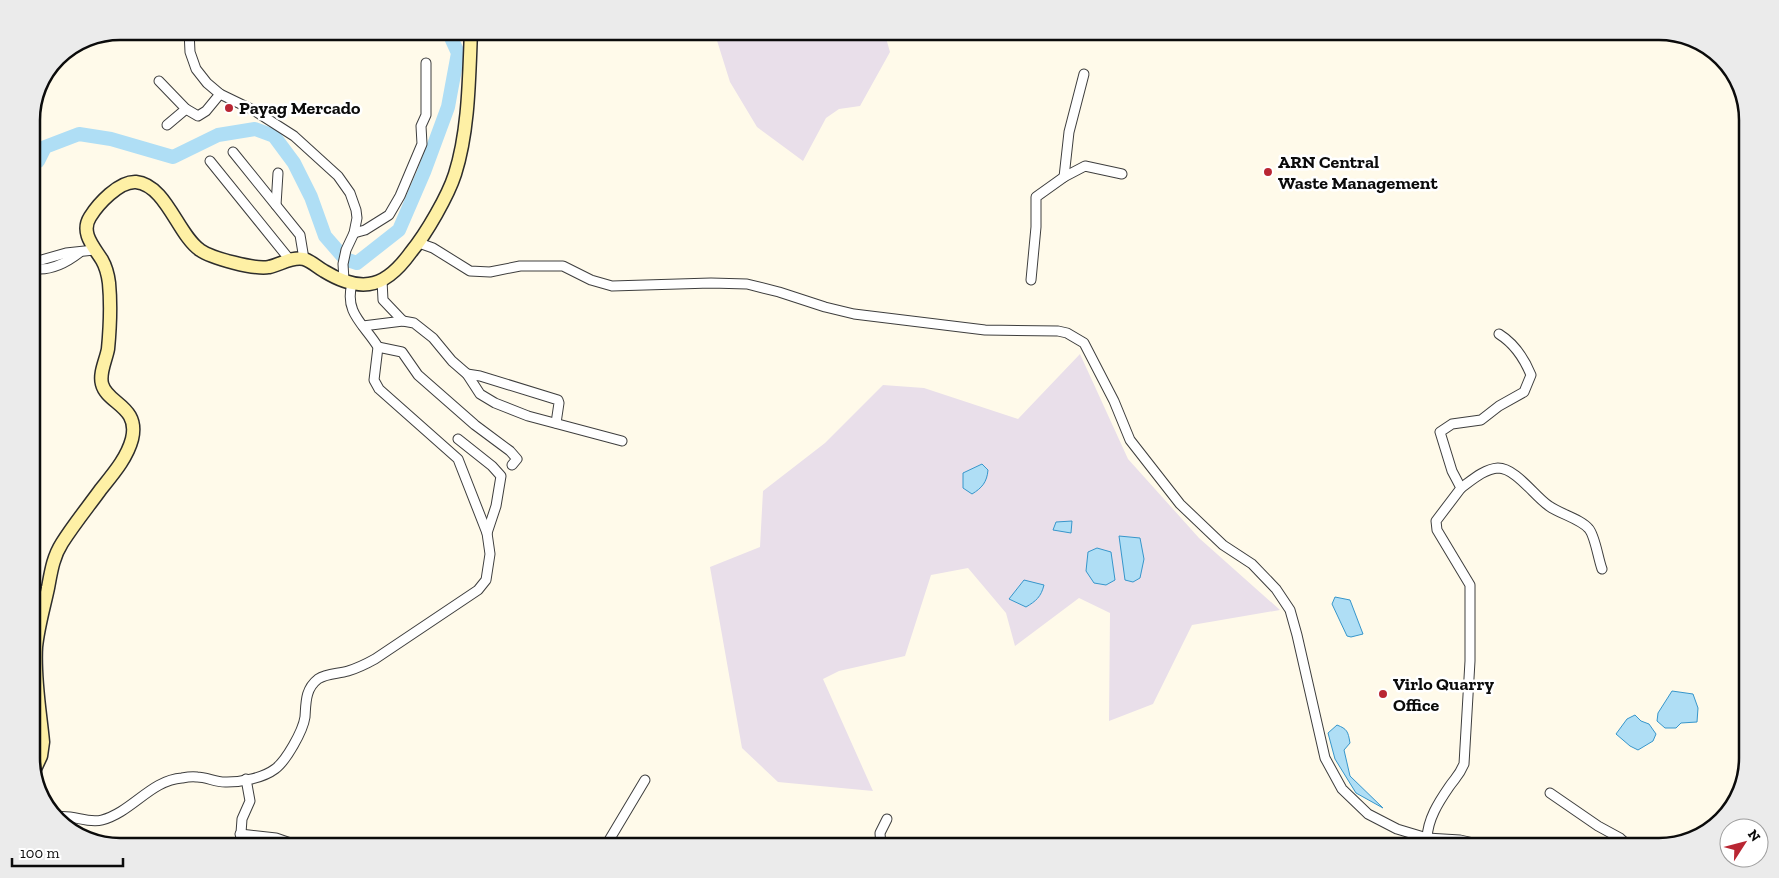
<svg xmlns="http://www.w3.org/2000/svg" width="1779" height="878" font-family="'Zilla Slab',serif">
<style>
.industrial{fill:#e9dfea}
.cemetery{fill:url(#cemetery-stones)}
.water{fill:#afdef5;stroke:#3796cb}
.lines{fill:none;stroke-linecap:round;stroke-linejoin:round}
.river{stroke:#afdef5;stroke-width:14}
.street-casing{stroke:#3e3e3e;stroke-width:11}
.secondary-casing{stroke:#2d2d2d;stroke-width:15}
.street{stroke:#fff;stroke-width:9}
.secondary{stroke:#fef0a5;stroke-width:12}
.poi-dot{fill:#b92633;stroke:#fff;stroke-width:2}
.labels{text-anchor:middle;stroke-width:5;stroke-linejoin:round;paint-order:stroke}
.poi-label{font-size:18px;font-weight:bold;fill:#0b0b0b;stroke:#fff;text-anchor:start}
.rim{fill:none;stroke:#0b0b0b;stroke-width:2.5}
</style>
<defs>
<pattern id="cemetery-stones" width="16" height="16" patternUnits="userSpaceOnUse" patternTransform="scale(1.25)"><rect width="16" height="16" fill="#d5dfbd"/><path d="M2 7V4a2 2 0 0 1 4 0v3zM10 15v-3a2 2 0 0 1 4 0v3z" fill="#b6bea1"/></pattern>
</defs>
<rect width="100%" height="100%" fill="#fffaea"/>
<g class="industrial">
<polygon points="714,31 884,31 890,52 860,106 839,109 826,118 803,161 757,127 730,82"/>
<polygon points="1080,354 1128,459 1199,538 1280,610 1192,625 1153,704 1109,721 1110,613 1079,598 1015,646 1006,613 968,568 931,575 905,656 839,671 823,679 873,791 778,782 742,748 710,567 760,547 763,491 825,443 883,385 924,388 1018,419"/>
</g>
<polygon class="cemetery" points="361,31 419,31 422,38 365,38"/>
<g class="water">
<path d="M982,464L988,470C987,482 982,488 972,494L963,488V473Z"/>
<polygon points="1072,521 1071,533 1053,530 1056,522"/>
<polygon points="1119,536 1140,538 1144,559 1140,578 1133,582 1125,580"/>
<polygon points="1097,548 1111,552 1115,580 1106,585 1094,583 1086,571 1088,552"/>
<path d="M1024,580L1044,585C1041,597 1036,601 1026,607L1009,599Z"/>
<polygon points="1335,597 1350,600 1363,634 1351,637 1347,636 1332,604"/>
<polygon points="1672,691 1693,694 1698,708 1697,722 1681,723 1676,728 1665,728 1657,721 1658,713"/>
<polygon points="1635,715 1641,721 1649,724 1656,734 1653,741 1638,750 1630,746 1616,734 1627,719"/>
<path d="M1337,725C1347,729 1348,731 1350,743L1344,750L1350,776L1383,808L1356,793L1335,759L1328,733Z"/>
</g>
<g class="lines">
<polyline class="river" points="31,163 38,161 45,147 79,134 111,139 173,157 218,135 255,129 274,136 294,163 311,197 325,236 345,259 357,263 399,230 424,172 448,107 458,53 448,31"/>
<defs>
<g id="street">
<polyline points="189,31 190,52 196,69 207,83 220,94 255,111 294,136 338,176 350,193 356,210 357,218 354,233 346,250 343,264 344,280"/>
<polyline points="159,81 186,109 198,116 206,111 220,94"/>
<polyline points="167,125 186,109"/>
<polyline points="233,152 300,235 304,259"/>
<polyline points="210,161 290,260"/>
<polyline points="1064,177 1069,132 1084,74"/>
<polyline points="276,205 278,173"/>
<polyline points="354,233 365,230 389,215 400,196 422,144 421,126 426,115 426,63"/>
<polyline points="419,243 433,248 470,271 490,272 520,266 563,266 591,280 612,286 711,283 747,284 779,292 825,307 854,314 985,330 1058,331 1067,333 1084,343 1114,401 1130,440 1180,504 1223,545 1252,564 1276,589 1290,610 1297,635 1325,758 1342,789 1368,814 1397,829 1427,838 1460,840 1478,844 1481,847"/>
<polyline points="31,261 38,261 66,253 94,250"/>
<path d="M31,268C48,272 66,263 79,253"/>
<polyline points="382,280 383,300 403,321"/>
<polyline points="1031,280 1036,227 1036,197 1064,177 1085,166 1122,174"/>
<polyline points="363,326 403,321 414,323 433,338 452,361 467,374 480,394 495,403 528,416 622,441"/>
<polyline points="378,347 402,352 418,375 475,425 510,451 517,459 512,465"/>
<polyline points="467,374 480,376 558,400 559,403 556,423"/>
<polyline points="458,439 492,466 501,476 496,506 487,533"/>
<path d="M1461,488C1472,480 1484,469 1498,468C1516,468 1535,497 1549,506C1560,514 1581,519 1589,529C1595,536 1598,558 1602,569"/>
<polyline points="1550,793 1598,826 1620,838 1630,847"/>
<path d="M57,817C73,814 87,824 102,820C132,812 151,780 182,778C187,777 192,776 197,777C207,777 217,783 227,782C242,782 263,778 275,769C286,761 303,731 305,717C306,703 305,689 318,679C327,673 338,674 348,671C358,668 366,664 375,659L478,590L486,580L490,554L487,533L458,459L379,389L374,380L378,347C364,324 344,313 352,284"/>
<polyline points="240,834 276,838 302,847"/>
<path d="M1427,838C1428,819 1438,803 1449,787C1455,778 1459,776 1464,764L1470,661V585L1437,530L1436,521L1461,488L1452,471L1440,432L1452,424L1481,420L1499,406L1524,392L1531,375C1524,358 1515,344 1499,334"/>
<polyline points="240,847 242,819 250,801 246,779"/>
<polyline points="605,847 645,780"/>
<polyline points="881,847 880,833 887,819"/>
</g>
<path id="secondary" d="M34,771L41,756L43,742C40,711 34,678 36,647C38,627 44,607 48,588C51,572 53,557 62,543C74,524 88,507 101,489C113,474 127,458 132,439C140,406 107,404 102,384C99,373 106,360 108,349C110,328 111,304 109,283C108,275 106,267 102,260C94,247 80,233 90,217C98,204 119,181 136,182C166,185 178,235 200,250C211,258 256,270 269,267C280,265 292,256 304,259C311,261 317,267 324,271C337,279 354,286 369,284C387,282 401,266 411,252C426,234 448,196 455,174C469,130 469,77 471,31"/>
</defs>
<use href="#street" class="street-casing"/>
<use href="#secondary" class="secondary-casing"/>
<use href="#street" class="street"/>
<use href="#secondary" class="secondary"/>
</g>
<g class="poi-dot">
<circle cx="229" cy="108" r="5"/>
<circle cx="1268" cy="172" r="5"/>
<circle cx="1383" cy="694" r="5"/>
</g>
<g class="labels">
<g class="poi-label">
<text x="239" y="114">Payag Mercado</text>
<text x="1278" y="168">ARN Central<tspan x="1278" dy="21">Waste Management</tspan></text>
<text x="1393" y="690">Virlo Quarry<tspan x="1393" dy="21">Office</tspan></text>
</g>
</g>
<path d="M0 0H1779V878H0ZM120 40H1659A80 80 0 0 1 1739 120V758A80 80 0 0 1 1659 838H120A80 80 0 0 1 40 758V120A80 80 0 0 1 120 40Z" fill="#ebebeb" fill-rule="evenodd"/>
<path class="rim" d="M120 40H1659A80 80 0 0 1 1739 120V758A80 80 0 0 1 1659 838H120A80 80 0 0 1 40 758V120A80 80 0 0 1 120 40Z"/>
<g transform="translate(1744 843) rotate(54)"><circle r="24" fill="#ffffff" stroke="#9d9d9d"/>
<path d="M0-4L9 19L0 12L-9 19Z" fill="#b92633"/>
<text y="-8" font-size="14" font-weight="bold" text-anchor="middle" fill="#0b0b0b">N</text>
</g>
<path d="M12 858v8h111v-8" fill="none" stroke="#0b0b0b" stroke-width="2.5"/>
<text x="20" y="858" font-size="15" fill="#0b0b0b" stroke="#ffffff" stroke-width="4" paint-order="stroke">100 m</text>
</svg>
